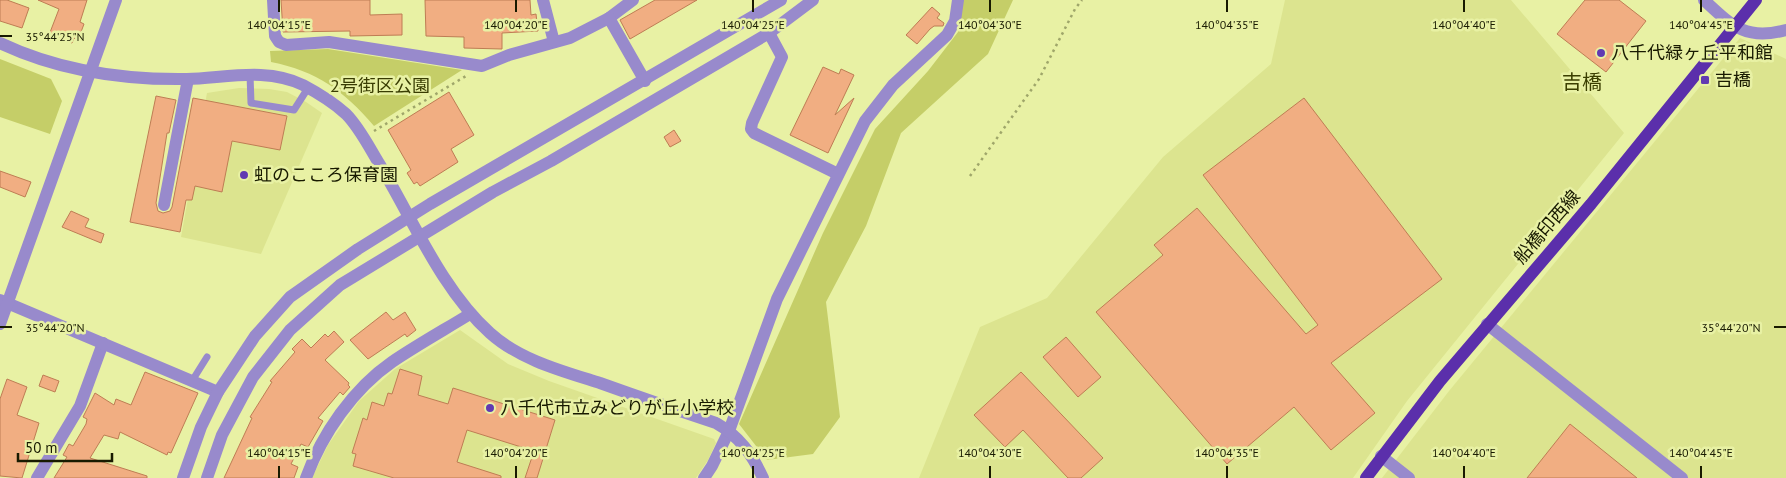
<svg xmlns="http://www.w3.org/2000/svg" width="1786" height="478" font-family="'PT Sans','Noto Sans JP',sans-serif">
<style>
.built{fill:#dce48f}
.green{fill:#c5ce68}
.building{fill:#f1ae82;stroke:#be7d54}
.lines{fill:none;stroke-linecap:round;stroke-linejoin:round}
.path{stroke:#9fa66a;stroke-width:2.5;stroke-dasharray:2.5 4;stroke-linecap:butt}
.service{stroke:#988acc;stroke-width:7}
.minor{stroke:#988acc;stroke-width:12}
.tertiary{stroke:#988acc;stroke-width:12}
.primary{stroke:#5b2fab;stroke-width:12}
.ticks{fill:none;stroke:#181a00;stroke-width:2}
.poi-dot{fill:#623ab2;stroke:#e8f1a4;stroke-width:2}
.labels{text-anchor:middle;stroke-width:5;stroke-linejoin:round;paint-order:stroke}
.poi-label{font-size:18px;fill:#181a00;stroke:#e8f1a4;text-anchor:start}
.park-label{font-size:18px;fill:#393c02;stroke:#e8f1a4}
.street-label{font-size:18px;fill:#181a00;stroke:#e8f1a4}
.quarter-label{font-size:20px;fill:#3b3f00;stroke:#e8f1a4}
.ticks-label{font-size:12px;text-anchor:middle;fill:#181a00;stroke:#e8f1a4;stroke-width:5;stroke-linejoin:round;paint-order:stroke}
</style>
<rect width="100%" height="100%" fill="#e8f1a4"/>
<g class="built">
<polygon points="1285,0 1511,0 1624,133 1407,401 1353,478 919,478 980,327 1047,298 1163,157 1271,64"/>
<polygon points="1740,38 1786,59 1786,478 1382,478 1449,391"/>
<polygon points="239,88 269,89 287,92 306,102 322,113 261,254 181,237 207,93"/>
<polygon points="460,330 508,364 549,381 714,439 716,443 708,460 696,478 312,478 328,445 359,401 395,369"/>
</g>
<g class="green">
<polygon points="963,0 1013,0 988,54 901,133 866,226 826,302 840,417 813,454 767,460 739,424 823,233 875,129 928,71 958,32"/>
<path d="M328,49L462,70L374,126C344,91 317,71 271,62L270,51Z"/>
<polygon points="0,59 51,79 62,101 50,134 0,117"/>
</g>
<g class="building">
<polygon points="0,0 7,0 29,8 22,28 0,21"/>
<polygon points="38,0 87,0 80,22 84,24 78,40 74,38 72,43 49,35 59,9"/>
<polygon points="281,0 370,0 370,15 402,14 402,35 350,36 350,31 283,32"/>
<polygon points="425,0 530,0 531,15 536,14 538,31 502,33 502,49 464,48 464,37 426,36"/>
<polygon points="655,0 697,0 630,39 620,20"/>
<polygon points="1585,0 1619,0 1646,21 1606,72 1557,34"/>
<polygon points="932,7 940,14 937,18 944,23 943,26 934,26 930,29 917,44 906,35"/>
<polygon points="823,67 839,74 841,69 854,75 835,115 854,98 828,153 790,135"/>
<polygon points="449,92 474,135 451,149 458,162 420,186 417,182 414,184 407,173 411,170 388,130"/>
<polygon points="156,96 176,100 169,133 167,133 156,203 158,211 163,213 170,211 172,207 193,98 287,116 280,150 232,141 222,192 195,186 192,200 186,200 180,232 130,222"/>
<polygon points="1304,98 1442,279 1331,363 1375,413 1331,450 1294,407 1227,464 1096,312 1163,255 1154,245 1197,208 1306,334 1318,325 1203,175"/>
<polygon points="674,130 681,141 670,147 664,137"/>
<polygon points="0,171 31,182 25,197 0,187"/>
<polygon points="71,211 89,219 85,227 104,234 101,243 62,227"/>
<polygon points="386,312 393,320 405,312 416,330 407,337 405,334 368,359 350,340"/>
<polygon points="334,331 344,342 325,360 349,383 348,385 350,387 343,395 340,392 318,418 323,421 308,447 301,444 291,464 298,467 294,478 224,478 252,418 250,417 272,382 270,381 295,352 292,349 302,339 311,348 325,334 328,337"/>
<polygon points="1066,337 1101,377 1078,397 1043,357"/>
<polygon points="400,369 422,376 418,395 448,404 453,388 555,420 537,478 525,478 534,451 467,430 457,462 501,476 501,478 394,478 353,466 356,454 352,453 363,418 367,420 372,402 384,406 388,393 392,394"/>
<polygon points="145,372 198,393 171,453 168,452 167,455 120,432 118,439 104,435 90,458 147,476 147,478 54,478 67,457 63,455 69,444 73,446 86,424 87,419 83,417 95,393 114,405 116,399 131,405"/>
<polygon points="1021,372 1103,458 1081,478 1068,478 1023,430 1005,447 974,415"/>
<polygon points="43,375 59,381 55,392 39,386"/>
<polygon points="7,379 27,387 17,415 39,423 22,478 0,476 0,399"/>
<polygon points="1570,424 1637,478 1527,478"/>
</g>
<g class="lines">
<g class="path">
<polyline points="374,131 466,76"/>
<polyline points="970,176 1039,79 1075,9 1082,0"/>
</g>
<g class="service">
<polyline points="250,75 251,103 294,110 308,88"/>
<polyline points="192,381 207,357"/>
</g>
<g class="minor">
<polyline points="273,0 275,36 279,42 286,45 329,42 482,66 509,55 570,38 609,18 633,0"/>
<polyline points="543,0 554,42"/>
<path d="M1704,0C1732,26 1746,41 1786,30"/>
<polyline points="609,18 645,81"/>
<polyline points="769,33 782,57 752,123 751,129 754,133 838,174"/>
<polyline points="164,205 188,79"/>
<polyline points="1487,324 1682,478"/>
<polyline points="1381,456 1409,478"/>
<polyline points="37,478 80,406 103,343"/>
<path d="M306,478C322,434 353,389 392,362C417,345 444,330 470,314"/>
<polyline points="704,478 712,466 729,431 777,299 865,121 893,85 947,35 955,21 958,0"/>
</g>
<g class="tertiary">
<path d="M0,43C59,71 122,80 187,79C225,78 267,67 303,85C318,93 334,103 346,114C360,128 370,149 380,165C413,220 442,290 490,333C520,360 562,371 600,383C639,397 677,410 716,423C739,436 752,454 763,478"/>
<polyline points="0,300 218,392"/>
<polyline points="0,324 116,0"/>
<polyline points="183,478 201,427 218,392 255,336 290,297 358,249 430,204 781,0"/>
<polyline points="207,478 222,435 253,377 290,330 340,285 493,192 551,161 769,33 813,0"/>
</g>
<polyline class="primary" points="1366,478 1440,381 1591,204 1756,0"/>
</g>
<path class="ticks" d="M279,0V12M516,0V12M753,0V12M990,0V12M1227,0V12M1464,0V12M1701,0V12M0,36H12M0,327H12M1774,327H1786M279,466V478M516,466V478M753,466V478M990,466V478M1227,466V478M1464,466V478M1701,466V478"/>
<g class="poi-dot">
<circle cx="1601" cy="53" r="5"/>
<rect x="1700" y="75" width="10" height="10" rx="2.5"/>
<circle cx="244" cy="175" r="5"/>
<circle cx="490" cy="408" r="5"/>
</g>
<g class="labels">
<g class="poi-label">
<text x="1611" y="59">八千代緑ヶ丘平和館</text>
<text x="1715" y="86">吉橋</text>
<text x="254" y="181">虹のこころ保育園</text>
<text x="500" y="414">八千代市立みどりが丘小学校</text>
</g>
<g class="park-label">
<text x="380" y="92">2号街区公園</text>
</g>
<g class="street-label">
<text transform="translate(1547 227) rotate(-49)" y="6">船橋印西線</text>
</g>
<g class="quarter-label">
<text x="1582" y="89">吉橋</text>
</g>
</g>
<g class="ticks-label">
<text x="279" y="29">140°04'15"E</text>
<text x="516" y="29">140°04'20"E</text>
<text x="753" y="29">140°04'25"E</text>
<text x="990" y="29">140°04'30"E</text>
<text x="1227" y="29">140°04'35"E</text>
<text x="1464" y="29">140°04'40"E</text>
<text x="1701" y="29">140°04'45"E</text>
<text x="55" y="41">35°44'25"N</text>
<text x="55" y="332">35°44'20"N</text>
<text x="1731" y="332">35°44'20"N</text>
<text x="279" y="457">140°04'15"E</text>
<text x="516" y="457">140°04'20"E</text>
<text x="753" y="457">140°04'25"E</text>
<text x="990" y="457">140°04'30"E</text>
<text x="1227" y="457">140°04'35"E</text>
<text x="1464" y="457">140°04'40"E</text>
<text x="1701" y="457">140°04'45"E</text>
</g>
<path d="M18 453v8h94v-8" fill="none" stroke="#181a00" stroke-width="2.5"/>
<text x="25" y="453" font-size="15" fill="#181a00" stroke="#e8f1a4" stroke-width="4" paint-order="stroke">50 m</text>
</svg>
